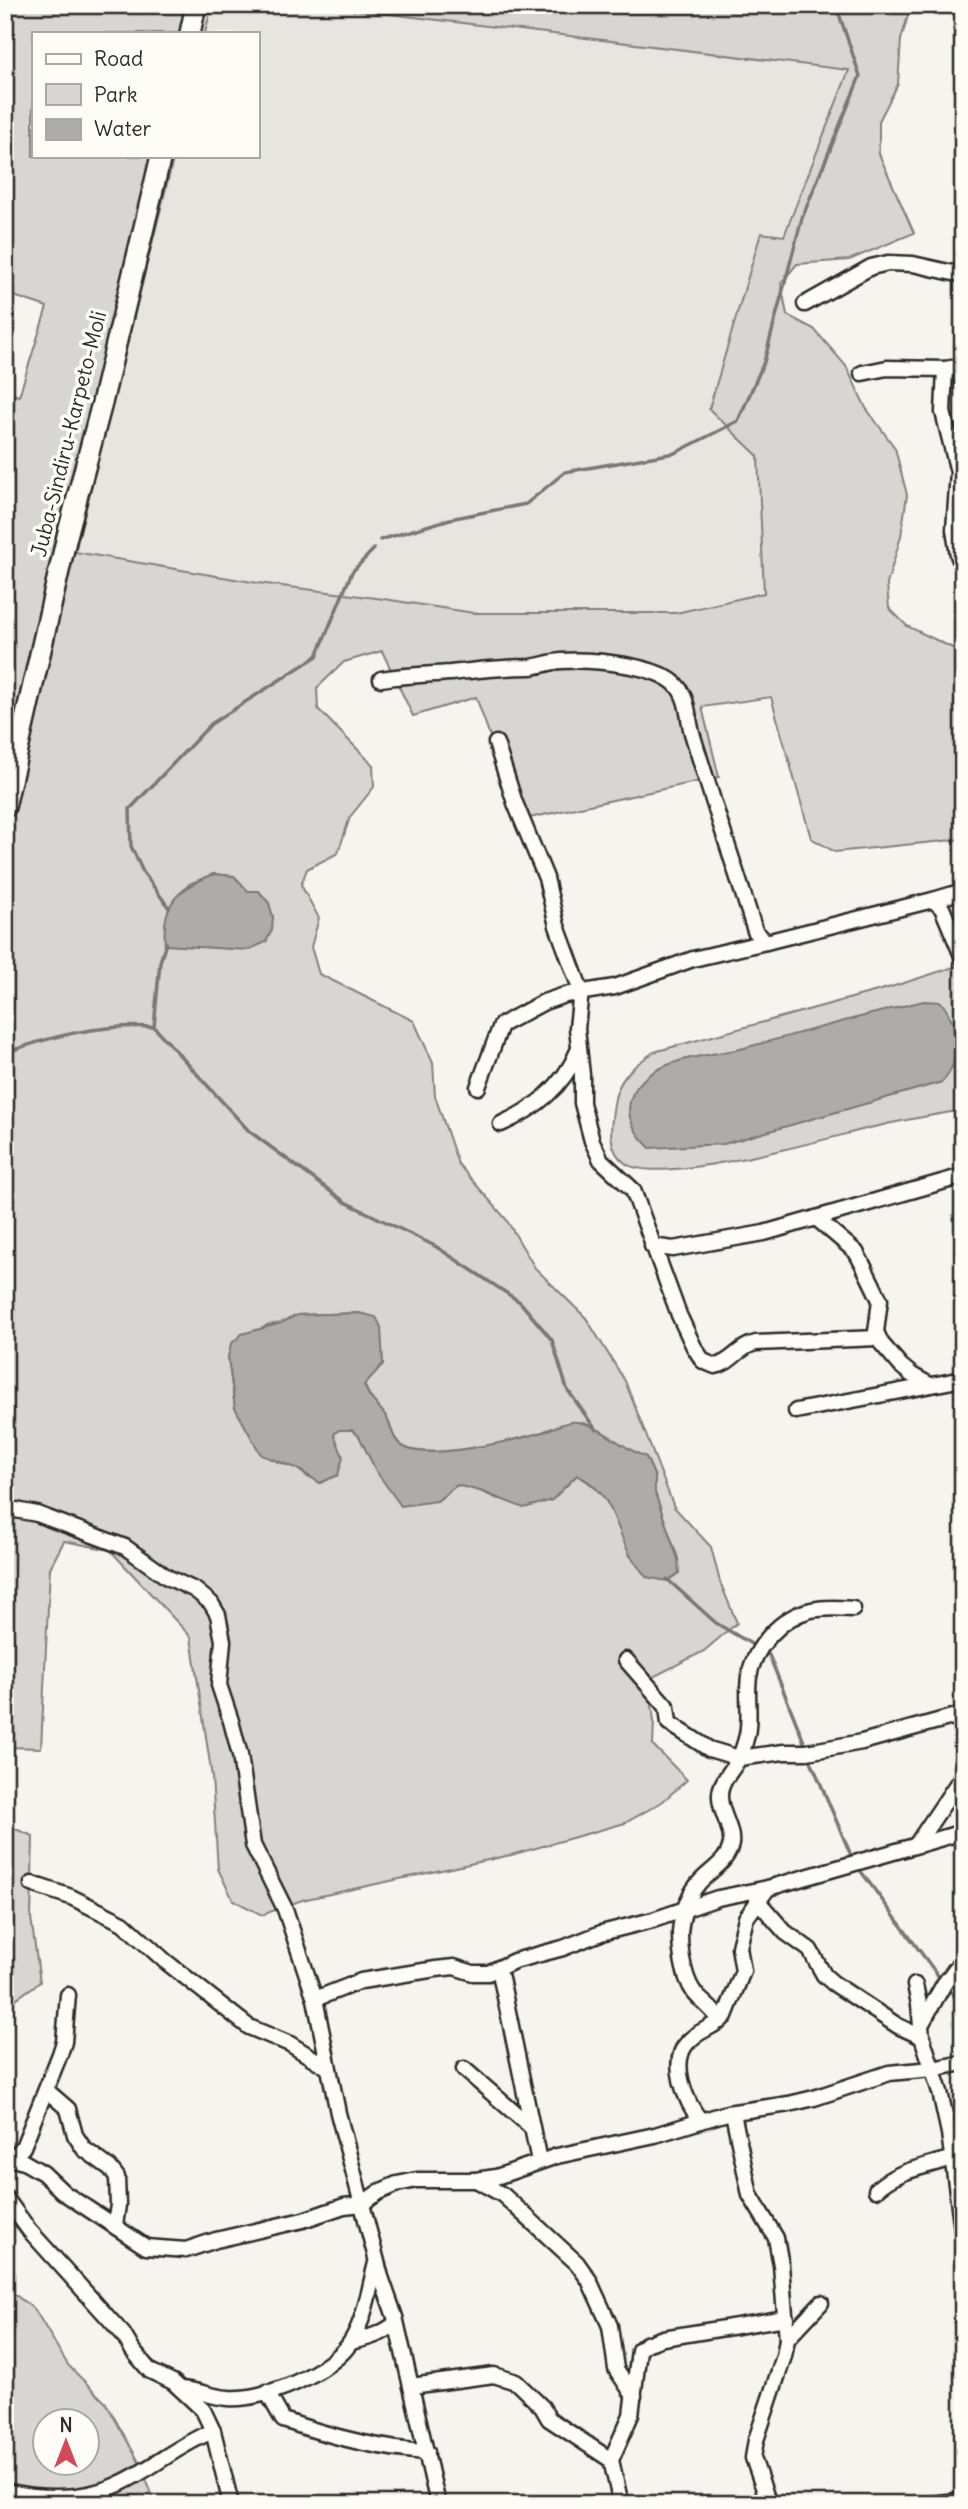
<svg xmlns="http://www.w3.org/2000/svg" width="968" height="2509" font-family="Delius,sans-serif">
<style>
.built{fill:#e6e5e0}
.green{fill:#d7d6d2;stroke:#81807e;stroke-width:2;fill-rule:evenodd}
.water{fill:#adaca9;stroke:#797877;stroke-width:2}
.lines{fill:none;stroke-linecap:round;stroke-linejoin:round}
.stream{stroke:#797877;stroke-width:3.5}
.street-casing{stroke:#2b2b2b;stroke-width:19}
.secondary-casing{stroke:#2b2b2b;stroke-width:24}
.street{stroke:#fdfcf7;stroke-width:14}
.secondary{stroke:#fdfcf7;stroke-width:19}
.labels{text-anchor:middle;stroke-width:7;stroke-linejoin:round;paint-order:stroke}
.street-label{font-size:21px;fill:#2b2b2b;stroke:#fdfcf7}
</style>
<rect width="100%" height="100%" fill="#f5f4ef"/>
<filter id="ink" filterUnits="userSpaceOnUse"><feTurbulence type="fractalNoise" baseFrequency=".0143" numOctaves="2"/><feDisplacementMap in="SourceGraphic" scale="14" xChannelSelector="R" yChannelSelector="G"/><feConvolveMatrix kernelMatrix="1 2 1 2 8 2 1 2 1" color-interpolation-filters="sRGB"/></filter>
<g filter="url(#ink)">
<polygon class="built" points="212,5 315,5 849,70 784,237 761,233 758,456 764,593 676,613 474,613 384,599 258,583 75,552 174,156 257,156 257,33 205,33"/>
<g class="green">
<path d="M5,5H212L205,33H33V156H174L75,552L258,583L384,599L474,613H676L764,593L758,456L709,409L761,233L784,236L849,70L315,5H911L901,40L898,84L879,121V154L914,233L849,260L797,264L781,283L787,315L814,329L846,366L866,408L895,448L907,495L901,536L887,584L889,608L907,626L963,653V839L835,852L811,838L771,697L702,707L719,777L520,820L476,697L413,716L382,651L344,662L317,688L318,709L373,765L374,787L350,817L338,853L307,869L301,885L319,918L311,947L319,974L414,1021L433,1063L435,1096L458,1164L506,1219L535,1268L586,1318L625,1381L674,1507L711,1547L720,1582L737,1623L704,1651L649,1679L654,1722L653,1745L687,1780L662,1802L625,1823L511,1855L302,1900L262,1915L233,1900L218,1869L212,1777L191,1637L110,1550L64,1541L50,1568L41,1748L5,1747V392L19,396L47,307L5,293ZM213,874L234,876L248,891L173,902L189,884ZM359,1313L383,1364L364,1384C371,1401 375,1402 385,1415C392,1425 391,1439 403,1446C427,1461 512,1441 539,1433C549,1430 560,1424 570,1423C594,1419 621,1449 646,1457L655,1477V1493L678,1559L630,1556C618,1522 611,1492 577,1475L566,1486L498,1499L480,1491L457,1485L437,1501L352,1430H338L334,1434L309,1478L296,1468L277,1462L235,1408L228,1357L267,1325L281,1323L297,1315Z"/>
<path d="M963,964V1110C933,1115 903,1120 874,1127C831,1137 657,1188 625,1163C606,1149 611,1124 614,1104C617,1079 634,1065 654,1052L888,988Z"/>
<polygon points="5,1825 33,1836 31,1918 40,1982 13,2001 5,2022"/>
<path d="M5,2287L35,2310L68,2365L106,2403L139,2462L156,2504H5ZM46,2422H88V2464H46Z"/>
</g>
<g class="water">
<path d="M214,874L234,876L248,891H259L269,903L273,917L272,930L266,942L248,950L165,945C161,903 177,889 214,874Z"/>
<path d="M924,1001L941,1002C959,1025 963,1060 942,1082L724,1144L650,1148C629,1128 619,1104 643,1080C668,1056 712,1056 744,1048C804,1032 864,1015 924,1001Z"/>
<path d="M359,1313L376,1317L381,1327L383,1364L364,1385C371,1403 375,1401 385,1415C392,1425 391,1439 403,1447C428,1461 512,1441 540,1433C549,1430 560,1424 570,1422C595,1419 621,1449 646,1457L655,1477V1493L678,1559L679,1573L667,1581L646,1577C641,1570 634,1562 630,1555C613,1522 614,1494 577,1475L552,1500L524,1508L480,1491L457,1485L437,1501L401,1506L376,1471L359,1436L352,1430H339L334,1434L343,1457L338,1475L320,1483L296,1468L261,1455L235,1408L228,1357L231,1344L242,1334L281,1323L297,1315Z"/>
</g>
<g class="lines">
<g class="stream">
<polyline points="354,10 358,5"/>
<polyline points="380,540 450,519 526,504 565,472 675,453 738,421 764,362 802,218 860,76 836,5"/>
<polyline points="169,908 143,872 131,846 130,809 211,724 317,656 352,572 374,549"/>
<polyline points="154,1027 160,962 166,943"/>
<path d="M5,1053C54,1035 102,1024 154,1027L249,1131L345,1202L435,1246L520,1302L552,1340L567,1389L596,1430"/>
<polyline points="667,1579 716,1623 758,1648"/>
<polyline points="764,1652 769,1655 806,1747"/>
<polyline points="808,1754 853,1860"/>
<polyline points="857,1866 942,1981"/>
<polyline points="947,1987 963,2007"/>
</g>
<defs>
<g id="street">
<polyline points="805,304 871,267 888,263 913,264 953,273 963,273"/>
<polyline points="945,369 943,412 958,472 954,530 958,555 963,567"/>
<polyline points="862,373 887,368 945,369 963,366"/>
<path d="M381,679C404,675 426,675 450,673C477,670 503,667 530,667C540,666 550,662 561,661C589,659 660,664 678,687C688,699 688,718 692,733C712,799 734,865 755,931L766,942L933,900L942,908L963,958"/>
<path d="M496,743L515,803L546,878L557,926L581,991L577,1028L582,1075V1103L592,1141L601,1160L633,1190L679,1315L694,1347L703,1361L715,1366C731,1364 739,1346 756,1343L878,1338"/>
<polyline points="933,900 963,891"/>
<polyline points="478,1087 501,1025 544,1002 565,995 615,987 693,959 766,942"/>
<path d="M501,1124C536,1108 563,1087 578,1051"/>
<polyline points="816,1218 856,1252 863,1265 880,1300 876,1332 881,1343 901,1366 912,1375 930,1385"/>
<polyline points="652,1246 673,1249 764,1233 963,1176"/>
<polyline points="796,1411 963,1379"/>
<polyline points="5,1508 37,1514 125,1547 167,1577 195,1590 211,1603 218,1615 223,1641 219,1685 231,1721 240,1755 253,1845 285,1909 315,1999 338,2113 381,2277 395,2317 438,2504"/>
<polyline points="626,1660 667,1707 669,1723 709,1749 739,1758 784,1752 807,1752 862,1742 963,1714"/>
<polyline points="916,1845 963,1775"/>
<polyline points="32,1884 71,1897 123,1923 165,1961 249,2027 290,2044 327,2067"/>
<polyline points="757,1900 785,1932 810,1950 824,1975 833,1983 898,2026 922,2037"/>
<polyline points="501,1978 539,2161"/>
<polyline points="915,1985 919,2004 922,2037 940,2092 949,2133 963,2237"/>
<polyline points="315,1999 361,1981 436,1969 454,1967 473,1973 488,1973 514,1961 563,1948 601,1933 653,1920 718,1898 768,1888 963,1832"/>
<path d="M720,2021C714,2011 708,2006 699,1998C684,1984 680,1953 680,1933C681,1917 687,1897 698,1884C709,1870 727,1864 731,1844C733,1828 720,1813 720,1797C719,1783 731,1772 738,1760C742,1753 745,1743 747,1735C751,1715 746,1696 749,1677C754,1647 781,1617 811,1610C825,1607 839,1608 853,1609"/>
<polyline points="922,2023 944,1984 963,1959"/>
<polyline points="464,2069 531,2127"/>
<polyline points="46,2090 68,2109 75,2135 84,2149 110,2168 117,2177 118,2205 115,2225"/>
<polyline points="733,2113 750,2195 776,2238 781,2265 787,2339 784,2356 756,2440 753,2458 769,2504"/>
<path d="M701,2121C686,2103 668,2061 689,2041C699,2030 715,2027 725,2016L743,1971L739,1947L746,1918L768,1888"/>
<polyline points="5,2157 24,2162 43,2173 64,2193 146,2247 186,2250 216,2240 303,2220 344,2206 362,2204 379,2192 397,2184 417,2180 476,2180 496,2177 557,2156 655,2135 727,2113 789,2104 814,2098 889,2073 932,2069 963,2063"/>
<polyline points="13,2158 23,2147 60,2054 64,2042 68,1995"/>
<polyline points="476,2180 503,2195 577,2263 589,2280 610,2326 616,2369 634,2396"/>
<path d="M876,2190C896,2170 926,2167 952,2158"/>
<polyline points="5,2197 29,2230 123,2334 133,2351 150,2371 173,2382 203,2410 213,2431 231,2504"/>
<polyline points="787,2339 821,2303"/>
<path d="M351,2342C368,2338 383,2334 396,2323"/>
<polyline points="411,2386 494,2375 516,2382 542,2407 549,2419 611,2460"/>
<path d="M181,2389C198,2390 212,2397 228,2398C264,2401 334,2372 352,2340C366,2316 369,2289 376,2263"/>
<path d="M267,2392L283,2420C329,2436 378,2449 427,2452"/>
<path d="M5,2491C45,2500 86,2501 123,2482C154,2467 180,2444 213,2431"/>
<polyline points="621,2504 611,2460 631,2415 639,2350 646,2344 663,2338 786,2318"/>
<polyline points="933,2504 963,2500"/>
</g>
<g id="secondary">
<polyline points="190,33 196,5"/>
<polyline points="5,807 67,536 102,403 161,156"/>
</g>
</defs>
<use href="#street" class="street-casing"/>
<use href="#secondary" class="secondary-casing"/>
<use href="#street" class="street"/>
<use href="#secondary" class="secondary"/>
</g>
</g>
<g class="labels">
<g class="street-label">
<text transform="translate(69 434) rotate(-76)" y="7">Juba-Sindiru-Karpeto-Moli</text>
</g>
</g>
<rect width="968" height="2509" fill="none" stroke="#fdfcf7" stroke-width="28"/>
<rect x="14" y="14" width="940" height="2481" fill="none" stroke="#2b2b2b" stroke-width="2.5" filter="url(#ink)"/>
<rect x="32" y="32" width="228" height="126" fill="#fdfcf7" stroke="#a9a8a5" stroke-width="2"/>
<rect x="46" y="54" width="35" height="10" fill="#fdfcf7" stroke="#a9a8a5" stroke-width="2"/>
<text x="94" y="66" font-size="21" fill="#2b2b2b">Road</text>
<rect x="46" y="84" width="35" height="21" fill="#d7d6d2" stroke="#a9a8a5" stroke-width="2"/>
<text x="94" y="102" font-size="21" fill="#2b2b2b">Park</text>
<rect x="46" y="119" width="35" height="21" fill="#adaca9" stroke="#a9a8a5" stroke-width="2"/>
<text x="94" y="136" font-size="21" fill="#2b2b2b">Water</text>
<g transform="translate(66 2442)"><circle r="33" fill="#fdfcf7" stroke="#a9a8a5" stroke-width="2"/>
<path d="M0-5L12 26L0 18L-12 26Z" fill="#d1495b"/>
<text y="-10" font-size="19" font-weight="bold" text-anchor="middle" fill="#2b2b2b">N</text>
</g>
</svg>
